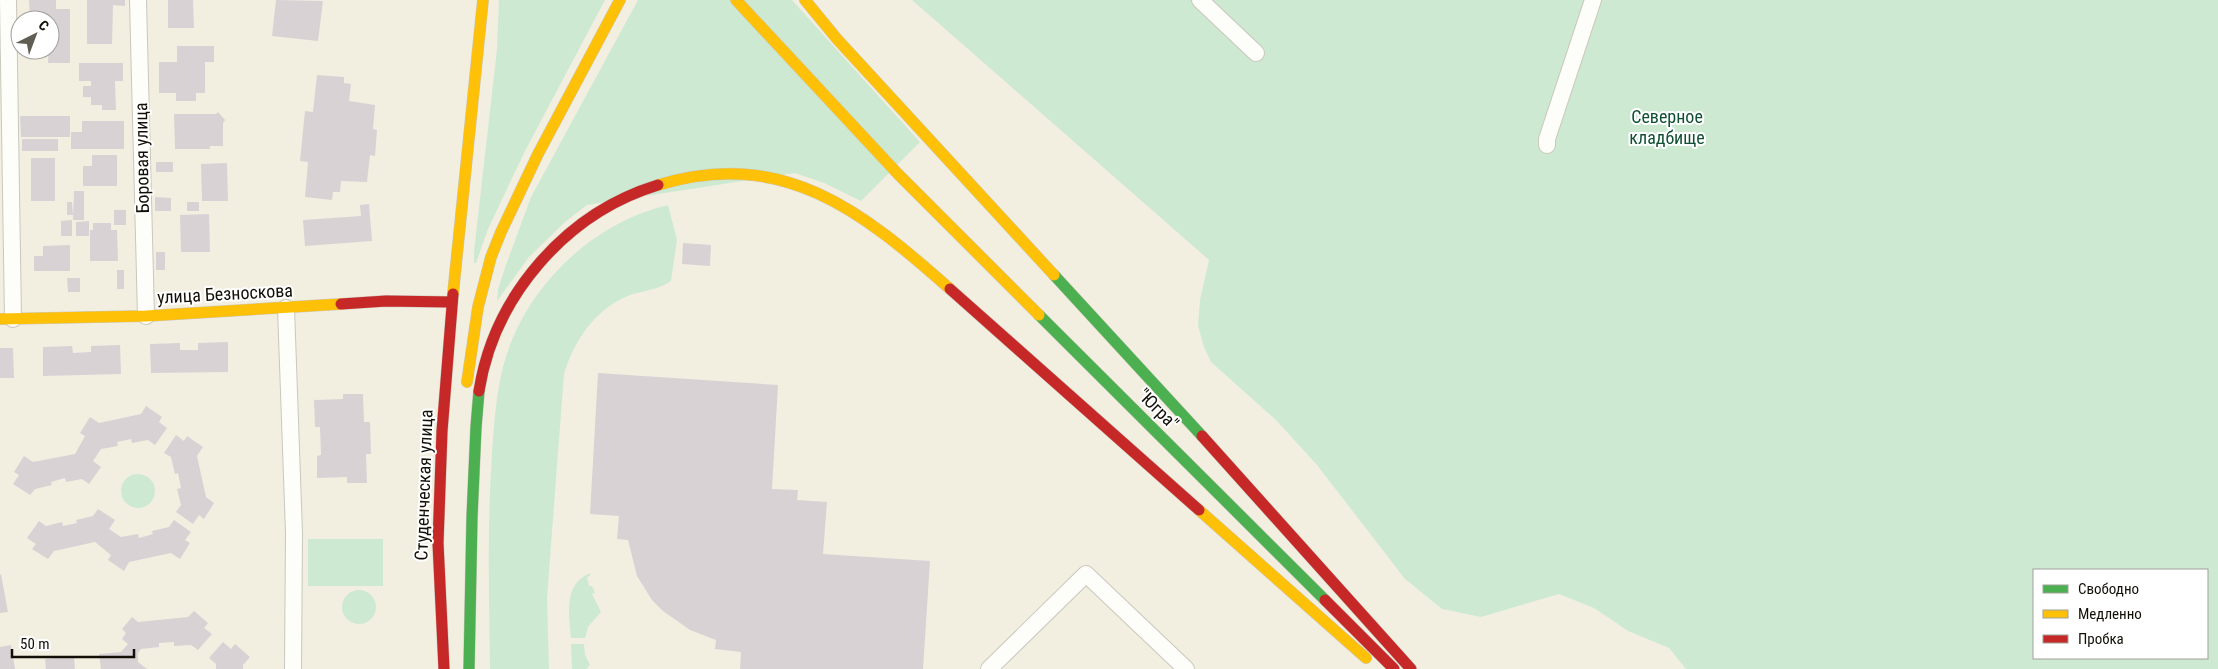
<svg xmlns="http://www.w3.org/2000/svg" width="2218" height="669" font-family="'Roboto Condensed',sans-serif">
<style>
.green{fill:#cee9d2;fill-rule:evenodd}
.building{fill:#d8d2d5}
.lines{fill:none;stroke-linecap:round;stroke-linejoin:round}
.street-casing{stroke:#cac7bc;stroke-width:18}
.fast-casing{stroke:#cac7bc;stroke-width:12}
.slow-casing{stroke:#cac7bc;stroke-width:12}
.jam-casing{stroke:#cac7bc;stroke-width:12}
.street{stroke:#fdfdfa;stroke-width:16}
.fast{stroke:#4caf50;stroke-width:11}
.slow{stroke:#ffc107;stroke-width:11}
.jam{stroke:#c62828;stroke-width:11}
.labels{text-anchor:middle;stroke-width:4;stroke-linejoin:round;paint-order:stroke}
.park-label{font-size:18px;fill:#105032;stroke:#fff}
.street-label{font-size:18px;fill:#110f06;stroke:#fff}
</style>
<rect width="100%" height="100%" fill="#f2efe1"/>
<g class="green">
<polygon points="499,0 605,0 525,151 488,229 476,263 474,263 474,251 497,49"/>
<polygon points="638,0 792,0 920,142 861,201 824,183 795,173 587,205 565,222 529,257 497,301 498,289 506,265 531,197"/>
<path d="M912,0H2218V669H1686L1669,648L1628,631L1594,608L1559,594L1481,617L1442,609L1405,579L1317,465L1276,420L1211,362L1204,347L1198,326L1200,300L1209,260ZM2034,570H2207V658H2034Z"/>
<path d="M668,205L677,240L671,281C660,289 643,291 630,295C596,308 574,340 564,374L547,598L549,669H490C489,597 487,525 492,453C494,424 496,395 503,367C523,289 591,223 668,205Z"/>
<circle cx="138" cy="491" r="17"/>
<rect x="308" y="539" width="75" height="47"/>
<path d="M590,573V576L587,577L589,586H592L595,593L592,594L601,612L588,627L585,638H571C569,613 563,585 590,573Z"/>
<circle cx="359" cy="607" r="17"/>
<polygon points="571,644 584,644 585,655 590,665 586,669 572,669"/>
</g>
<g class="building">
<polygon points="29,0 56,0 56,9 70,9 70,63 48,63 50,20 30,20"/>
<polygon points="87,0 125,0 125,6 113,5 112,44 87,44"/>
<polygon points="168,0 193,0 194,28 168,28"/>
<polygon points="276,0 323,1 318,41 272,36"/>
<polygon points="177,46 214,46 214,62 205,62 205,93 196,93 196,101 176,101 176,93 159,93 159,62 177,62"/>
<polygon points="79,63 123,63 123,81 115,81 116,110 102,110 102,105 91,105 91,97 83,97 83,86 91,86 91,81 79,81"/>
<polygon points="317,75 344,77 344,83 351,84 349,101 375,105 373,129 377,130 375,156 370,155 367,182 341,181 340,192 333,192 332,200 305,197 308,162 300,161 305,111 313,112"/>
<polygon points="218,112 225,120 223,123 223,146 210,146 210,149 175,149 174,114 216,114"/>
<polygon points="20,116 70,116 70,137 21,137"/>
<polygon points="82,121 124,121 124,149 71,149 71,132 82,132"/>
<rect x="22" y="139" width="36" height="12"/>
<polygon points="92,155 117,155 117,186 83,186 83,166 92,166"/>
<rect x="31" y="158" width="24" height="43"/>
<rect x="156" y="162" width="17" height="10"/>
<polygon points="227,163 228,201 202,201 201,164"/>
<polygon points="74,191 84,191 84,220 73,220"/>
<polygon points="155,197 171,198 171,211 155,211"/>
<polygon points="67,202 72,202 73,215 67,215"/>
<rect x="187" y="202" width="12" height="9"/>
<polygon points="369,204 372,241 305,246 303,220 361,216 360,205"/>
<rect x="114" y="210" width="12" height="15"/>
<polygon points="209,214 210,252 181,252 180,215"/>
<polygon points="72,220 72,236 61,236 61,221"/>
<polygon points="89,221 89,236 76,236 76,222"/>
<polygon points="93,223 111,223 111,230 117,230 118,261 90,261 90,230 93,230"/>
<polygon points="683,243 711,245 710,266 682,264"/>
<polygon points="70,245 70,271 34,271 34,256 43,256 43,246"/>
<rect x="156" y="252" width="9" height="18"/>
<rect x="117" y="270" width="7" height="19"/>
<polygon points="67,278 80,278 80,292 68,292"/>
<polygon points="228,342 228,372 151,373 150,344 180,343 180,350 198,350 198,343"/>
<polygon points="120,345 121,374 43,376 43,347 72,346 73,353 91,352 91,346"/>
<polygon points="0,348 13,348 14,378 0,378"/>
<polygon points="598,373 778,385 772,489 798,490 797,500 827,502 823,554 930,561 923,669 740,669 741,652 715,649 716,640 690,630 663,611 652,600 637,576 628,540 617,539 619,516 590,514"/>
<polygon points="343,394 363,394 364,422 370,422 371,454 366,454 367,483 347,483 347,477 317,478 317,456 321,455 320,427 315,427 314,400 343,399"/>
<polygon points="146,406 162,417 159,422 167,428 155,445 148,440 132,443 131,439 117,442 118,446 101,449 93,461 101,467 89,484 82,479 66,482 65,478 51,482 52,485 35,489 30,495 13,484 19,475 14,472 24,456 33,462 75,454 85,436 80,433 90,417 99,423 141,414"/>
<polygon points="176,435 184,441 187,436 203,447 197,456 206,497 214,503 204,519 199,515 193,524 176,512 181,505 177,489 181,488 178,473 175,474 171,457 164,453"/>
<polygon points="98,509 115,520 109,529 121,537 138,534 139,538 153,534 152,531 169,527 174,520 191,532 185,540 190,543 180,559 171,553 129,562 124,571 108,560 111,555 95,542 54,551 48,559 32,549 36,544 27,538 39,521 46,526 62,522 63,526 77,523 76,520 93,516"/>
<polygon points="1,574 8,612 0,613 0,575"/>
<polygon points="194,611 208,623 204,628 212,634 198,650 191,645 174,646 174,642 159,643 159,647 141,649 138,653 138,662 147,669 101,669 99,654 121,652 128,644 122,639 126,633 122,629 132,617 138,622 188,617"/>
<polygon points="223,642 231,649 235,644 250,657 243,665 243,669 216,669 216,664 209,658"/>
<polygon points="11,645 15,669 0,669 0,647"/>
<polygon points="74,656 75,669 46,669 45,659"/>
</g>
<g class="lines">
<defs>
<g id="street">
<polyline points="8,0 13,319"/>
<polyline points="138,0 146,316"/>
<polyline points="1200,0 1256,53"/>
<polyline points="1547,145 1547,139 1593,0"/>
<polyline points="286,308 294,533 293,669"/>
<polyline points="989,669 1086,574 1186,669"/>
</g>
<g id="fast">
<polyline points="1054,275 1202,436"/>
<polyline points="1039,315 1325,600"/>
<polyline points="469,669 472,517 476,427 479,391"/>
</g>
<g id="slow">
<polyline points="736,0 898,174 1039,315"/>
<polyline points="805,0 837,39 1054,275"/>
<path d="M658,185C783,147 862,211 950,289"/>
<polyline points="453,294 483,0"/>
<polyline points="0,319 146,316 341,304"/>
<polyline points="467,382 478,307 491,257 501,232 538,154 620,0"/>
<polyline points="1199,510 1366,658"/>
</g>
<g id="jam">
<polyline points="950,289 1199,510"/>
<polyline points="341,304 386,301 452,302"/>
<path d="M479,391C494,296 566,213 658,185"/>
<polyline points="1202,436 1411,669"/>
<polyline points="1325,600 1394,669"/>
<polyline points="444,669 438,543 442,431 453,294"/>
</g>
</defs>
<use href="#street" class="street-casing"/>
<use href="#fast" class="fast-casing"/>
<use href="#slow" class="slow-casing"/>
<use href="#jam" class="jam-casing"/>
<use href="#street" class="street"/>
<use href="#fast" class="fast"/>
<use href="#slow" class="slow"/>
<use href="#jam" class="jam"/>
</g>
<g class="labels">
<g class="park-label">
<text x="1667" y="123">Северное<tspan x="1667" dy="21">кладбище</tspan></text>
</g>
<g class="street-label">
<text transform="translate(142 158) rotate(-91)" y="6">Боровая улица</text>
<text transform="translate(225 294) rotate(-3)" y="6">улица Безноскова</text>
<text transform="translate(1158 409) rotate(45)" y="6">"Югра"</text>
<text transform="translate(424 485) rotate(-88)" y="6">Студенческая улица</text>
</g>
</g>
<rect x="2033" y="569" width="175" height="90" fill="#ffffff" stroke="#a09f9b"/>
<rect x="2043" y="585" width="25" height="8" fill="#4caf50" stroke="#a09f9b"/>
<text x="2078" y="594" font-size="15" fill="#110f06">Свободно</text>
<rect x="2043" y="610" width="25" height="8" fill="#ffc107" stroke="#a09f9b"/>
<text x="2078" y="619" font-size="15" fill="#110f06">Медленно</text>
<rect x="2043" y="635" width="25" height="8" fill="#c62828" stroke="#a09f9b"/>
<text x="2078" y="644" font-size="15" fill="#110f06">Пробка</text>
<g transform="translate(35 35) rotate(42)"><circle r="24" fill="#ffffff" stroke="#a09f9b"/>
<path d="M0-4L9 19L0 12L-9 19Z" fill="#605d53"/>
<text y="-8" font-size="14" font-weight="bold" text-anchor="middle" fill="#110f06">С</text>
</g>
<path d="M12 649v8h122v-8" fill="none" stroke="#110f06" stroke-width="2.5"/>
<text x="20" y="649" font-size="15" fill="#110f06" stroke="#ffffff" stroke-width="4" paint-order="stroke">50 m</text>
</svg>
